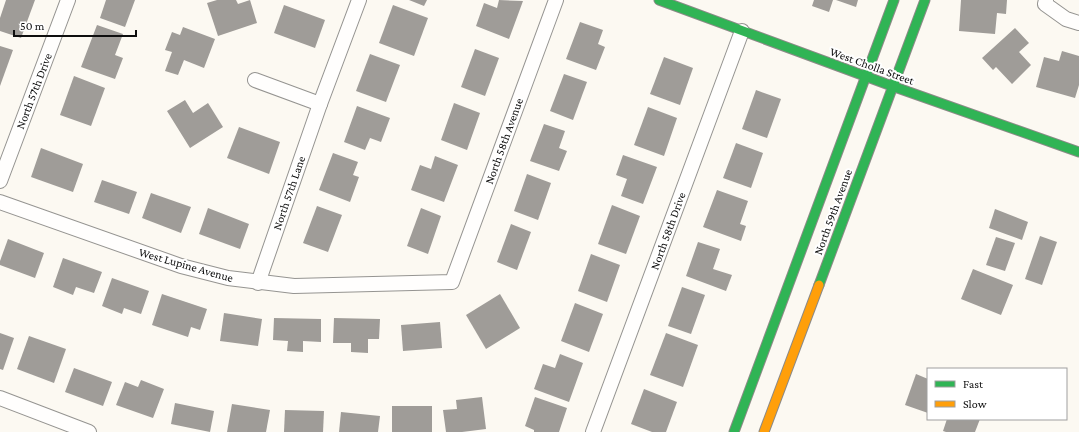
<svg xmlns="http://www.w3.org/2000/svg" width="1079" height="432" font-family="'Crimson Pro',serif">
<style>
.building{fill:#9f9c98}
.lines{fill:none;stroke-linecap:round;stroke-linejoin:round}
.street-casing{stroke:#959491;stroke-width:16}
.fast-casing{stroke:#8c8a87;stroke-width:11}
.slow-casing{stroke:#8c8a87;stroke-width:11}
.street{stroke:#fffefd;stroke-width:14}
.fast{stroke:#30b455;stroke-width:9}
.slow{stroke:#ff9f0a;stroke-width:9}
.labels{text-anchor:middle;stroke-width:4;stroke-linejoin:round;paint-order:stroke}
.street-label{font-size:12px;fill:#0e0e0e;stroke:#fff}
</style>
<rect width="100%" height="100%" fill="#fcf9f2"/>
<g class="building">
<polygon points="6,0 35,0 21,38 0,31 0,18"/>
<polygon points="106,0 135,0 125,27 100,18"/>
<polygon points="217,0 236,0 238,4 250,0 257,23 218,36 207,3"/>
<polygon points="409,0 427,0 424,6"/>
<polygon points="499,0 523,1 509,39 476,26 484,3 497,8"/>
<polygon points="814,0 833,0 829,12 812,6"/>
<polygon points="836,0 858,0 856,7"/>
<polygon points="961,0 1007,0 1006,14 997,13 995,34 959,31"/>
<polygon points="284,5 325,20 315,48 274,33"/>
<polygon points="393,5 428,18 414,56 379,43"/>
<polygon points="580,22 603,30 598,44 605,47 596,70 566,59"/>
<polygon points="97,25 123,34 115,55 123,58 115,79 81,67"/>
<polygon points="183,27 215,39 204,68 184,60 178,75 165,71 172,52 165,50 172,32 180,35"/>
<polygon points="1015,28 1029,43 1019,52 1031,65 1012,84 996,67 993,70 982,58"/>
<polygon points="0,46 13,50 0,86"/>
<polygon points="475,49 499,58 485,96 461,87"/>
<polygon points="1062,51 1079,56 1079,85 1075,98 1036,87 1044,57 1059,61"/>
<polygon points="370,54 400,65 386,102 356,91"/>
<polygon points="664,57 693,68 680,105 650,94"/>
<polygon points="564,74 587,82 573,120 550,111"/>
<polygon points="74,76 105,88 91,126 60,115"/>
<polygon points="756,90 781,99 767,138 742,129"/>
<polygon points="185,100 193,113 208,103 223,127 190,148 167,111"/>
<polygon points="454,103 480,113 467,150 441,140"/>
<polygon points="357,106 390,118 381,142 370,138 365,150 344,142"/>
<polygon points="648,107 677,118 664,156 634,145"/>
<polygon points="544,124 565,131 559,148 567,151 559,171 530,161"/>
<polygon points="239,127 280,142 269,174 227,158"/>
<polygon points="736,143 763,153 751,188 723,178"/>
<polygon points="41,148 83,164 73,192 31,177"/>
<polygon points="333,153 358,162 353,175 359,177 350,202 319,190"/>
<polygon points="623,155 657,167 643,204 621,196 627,179 616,175"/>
<polygon points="435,156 458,165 444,202 411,190 420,165 431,169"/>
<polygon points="527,174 551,183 538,220 514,211"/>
<polygon points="102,180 137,192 129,214 94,202"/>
<polygon points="717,190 748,201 740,224 746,226 741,241 703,227"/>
<polygon points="151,193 191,207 181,233 142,218"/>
<polygon points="612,205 640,216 626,254 598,244"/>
<polygon points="317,206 342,215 328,252 303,243"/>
<polygon points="208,208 249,224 240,249 199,234"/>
<polygon points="421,208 441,216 428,254 407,246"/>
<polygon points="995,209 1028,222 1022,240 989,228"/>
<polygon points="511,224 531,232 517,270 497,262"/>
<polygon points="1040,236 1057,242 1042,285 1025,279"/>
<polygon points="996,237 1015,243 1005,271 986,265"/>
<polygon points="8,239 44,253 35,278 0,265 0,261"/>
<polygon points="698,242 720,249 713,269 732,275 726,291 686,276"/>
<polygon points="591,254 620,265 607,302 578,291"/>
<polygon points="63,258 102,272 94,293 76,287 73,295 53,287"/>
<polygon points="973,269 1013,285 1001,315 961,299"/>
<polygon points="112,278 149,291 141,314 124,308 122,314 102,306"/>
<polygon points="682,287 705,295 691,334 668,326"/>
<polygon points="162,294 207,309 200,330 191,327 188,337 152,325"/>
<polygon points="500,294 520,328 486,349 466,315"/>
<polygon points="575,303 603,314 589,352 561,341"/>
<polygon points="224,313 262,319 258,346 220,341"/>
<polygon points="274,318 321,319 321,342 303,341 303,352 287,351 288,341 273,340"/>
<polygon points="334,318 380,319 379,339 368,339 368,353 351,352 351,343 333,343"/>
<polygon points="440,322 442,348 403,351 401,325"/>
<polygon points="0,333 14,338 3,370 0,369"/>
<polygon points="666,333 698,345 683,387 650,375"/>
<polygon points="29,336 66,349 54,383 17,369"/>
<polygon points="560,354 583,363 569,402 534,389 543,364 555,368"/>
<polygon points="74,368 112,382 103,406 65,392"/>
<polygon points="916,374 928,379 928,413 905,405"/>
<polygon points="141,380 164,389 153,418 116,405 125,382 138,387"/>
<polygon points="644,389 677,402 666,432 652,432 631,424"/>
<polygon points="482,397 486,429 462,432 446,432 443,410 457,409 456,400"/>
<polygon points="535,397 567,408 559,432 534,432 534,430 525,426"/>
<polygon points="175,403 214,411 210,432 171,424"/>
<polygon points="232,404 270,410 266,432 227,432"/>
<rect x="392" y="406" width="40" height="26"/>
<polygon points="285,410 324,411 323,432 284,432"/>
<polygon points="341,412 380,416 378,432 339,432"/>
<polygon points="947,419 980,419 975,432 946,432 943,431"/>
</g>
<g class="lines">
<defs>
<g id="street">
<polyline points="1046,0 1045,4 1066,19 1079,23"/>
<polyline points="255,80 320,104"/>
<polyline points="0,181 68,0"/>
<polyline points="0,202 181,266 228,278 294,286 452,282 556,0"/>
<polyline points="258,283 320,104 359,0"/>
<polyline points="0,398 89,432"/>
<polyline points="593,432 742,31"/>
</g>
<g id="fast">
<polyline points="659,0 892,86 1079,152"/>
<polyline points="819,285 925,0"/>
<polyline points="734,432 894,0"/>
</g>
<polyline id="slow" points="764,432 819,285"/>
</defs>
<use href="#street" class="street-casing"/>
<use href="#fast" class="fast-casing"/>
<use href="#slow" class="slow-casing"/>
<use href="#street" class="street"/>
<use href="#fast" class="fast"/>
<use href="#slow" class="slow"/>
</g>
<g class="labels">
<g class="street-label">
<text transform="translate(872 66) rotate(20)" y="4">West Cholla Street</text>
<text transform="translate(34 91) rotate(-69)" y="4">North 57th Drive</text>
<text transform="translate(504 141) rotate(-70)" y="4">North 58th Avenue</text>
<text transform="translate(289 193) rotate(-71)" y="4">North 57th Lane</text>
<text transform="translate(833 212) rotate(-70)" y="4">North 59th Avenue</text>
<text transform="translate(668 231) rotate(-70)" y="4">North 58th Drive</text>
<text transform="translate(186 265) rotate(16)" y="4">West Lupine Avenue</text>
</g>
</g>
<rect x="927" y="368" width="140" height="52" fill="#ffffff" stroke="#9f9f9f"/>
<rect x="935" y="381" width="20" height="6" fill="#30b455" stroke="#9f9f9f"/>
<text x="963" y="388" font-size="12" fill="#0e0e0e">Fast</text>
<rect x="935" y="401" width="20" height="6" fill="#ff9f0a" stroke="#9f9f9f"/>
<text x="963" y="408" font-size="12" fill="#0e0e0e">Slow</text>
<path d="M14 30v6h122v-6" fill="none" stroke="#0e0e0e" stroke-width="2"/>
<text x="20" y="30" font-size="12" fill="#0e0e0e" stroke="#ffffff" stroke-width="3" paint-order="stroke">50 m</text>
</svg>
